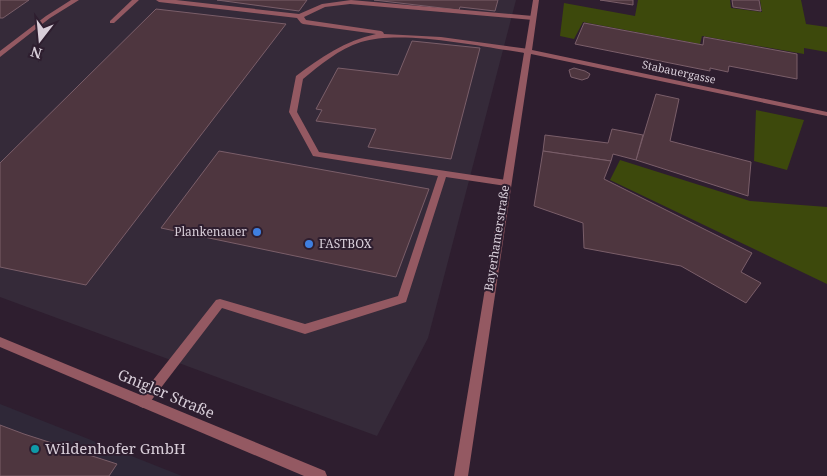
<svg xmlns="http://www.w3.org/2000/svg" width="827" height="476" font-family="'Noto Serif',serif">
<style>
.commercial{fill:#352a39}
.industrial{fill:#2f2838}
.green{fill:#3d490c}
.building{fill:#4e363f;stroke:#7a5e69}
.lines{fill:none;stroke-linecap:round;stroke-linejoin:round}
.service{fill:#945962;fill-rule:evenodd}
.minor{fill:#945962;fill-rule:evenodd}
.shop-dot{fill:#3f7fe0;stroke:#2e1e2f;stroke-width:2}
.culture-dot{fill:#0f9aa8;stroke:#2e1e2f;stroke-width:2}
.labels{text-anchor:middle;stroke-width:4;stroke-linejoin:round;paint-order:stroke}
.far-street-label{font-size:11px;fill:#d8ced9;stroke:#2e1e2f}
.poi-label{font-size:12px;fill:#d8ced9;stroke:#2e1e2f;text-anchor:end}
.street-label{font-size:12px;fill:#d8ced9;stroke:#2e1e2f}
.near-street-label{font-size:15px;fill:#d8ced9;stroke:#2e1e2f}
.near-poi-label{font-size:15px;fill:#d8ced9;stroke:#2e1e2f;text-anchor:start}
</style>
<rect width="100%" height="100%" fill="#2e1e2f"/>
<polygon class="commercial" points="0,0 516,0 428,338 377,436 0,297"/>
<polygon class="industrial" points="0,404 182,476 0,476"/>
<g class="green">
<polygon points="638,0 730,0 731,8 762,12 760,0 801,0 806,24 827,27 827,52 804,48 804,54 702,36 700,44 583,22 574,39 560,36 564,3 635,16"/>
<polygon points="756,110 804,120 787,170 754,161"/>
<polygon points="620,160 750,201 827,207 827,284 610,180"/>
</g>
<g class="building">
<polygon points="0,0 29,0 3,18 0,18"/>
<polygon points="217,0 307,0 299,11"/>
<polygon points="374,0 498,0 495,11 460,7 459,10"/>
<polygon points="600,0 633,0 633,5"/>
<polygon points="732,0 759,0 761,11 733,7"/>
<polygon points="156,9 286,24 86,285 0,267 0,163"/>
<polygon points="584,23 703,45 704,37 797,54 797,79 729,66 728,72 710,68 710,71 575,44"/>
<polygon points="412,41 480,48 451,159 368,147 376,129 316,121 322,110 316,109 338,68 398,75"/>
<polygon points="574,68 585,71 590,74 588,78 582,80 571,77 569,70"/>
<polygon points="656,94 679,99 670,141 751,162 748,196 636,160"/>
<polygon points="612,129 643,135 636,160 613,154 611,161 543,151 545,135 608,143"/>
<polygon points="219,151 429,189 396,277 161,228"/>
<polygon points="543,151 611,161 604,179 752,253 741,272 761,283 746,303 681,266 584,248 583,223 534,206"/>
<polygon points="0,425 24,434 117,464 109,476 0,476"/>
</g>
<g class="lines">
<g class="service">
<polygon points="71,0 79,0 50,18 0,57 0,51 46,16"/>
<polygon points="132,0 139,0 114,23 110,23 110,21"/>
<path d="M156,0H176L299,14L322,4L351,0L533,16L536,18L533,20L350,4L325,7L304,17L306,20L381,31L383,32L384,34L441,37L529,49V53H526C482,47 402,29 361,42C339,49 320,65 303,79L297,112L319,152L506,180L511,183L506,186L446,177L406,302L305,334L222,308L147,406L143,408L139,406L137,402L139,398L216,300L220,299L305,324L398,296L438,176L313,156L289,112L296,76C321,57 345,41 376,34L303,24L301,23L297,18L159,2Z"/>
</g>
<g class="minor">
<polygon points="533,0 539,0 532,50 827,112 827,116 531,54 468,476 454,476 524,53 522,51 525,49"/>
<polygon points="0,337 325,471 327,476 304,476 0,347"/>
</g>
</g>
<g class="shop-dot">
<circle cx="257" cy="232" r="5"/>
<circle cx="309" cy="244" r="5"/>
</g>
<circle class="culture-dot" cx="35" cy="449" r="5"/>
<g class="labels">
<g class="far-street-label">
<text transform="translate(679 72) rotate(12)" y="4">Stabauergasse</text>
</g>
<g class="poi-label">
<text x="247" y="236">Plankenauer</text>
<text x="319" y="248" text-anchor="start">FASTBOX</text>
</g>
<g class="street-label">
<text transform="translate(497 238) rotate(-81)" y="4">Bayerhamerstraße</text>
</g>
<g class="near-street-label">
<text transform="translate(166 394) rotate(23)" y="5">Gnigler Straße</text>
</g>
<g class="near-poi-label">
<text x="45" y="454">Wildenhofer GmbH</text>
</g>
</g>
<g transform="translate(40 40) rotate(196)" stroke="#2e1e2f" stroke-width="4" paint-order="stroke">
<path d="M0-4L9 19L0 12L-9 19Z" fill="#d8ced9"/>
<text y="-8" font-size="14" font-weight="bold" text-anchor="middle" fill="#d8ced9">N</text>
</g>
</svg>
